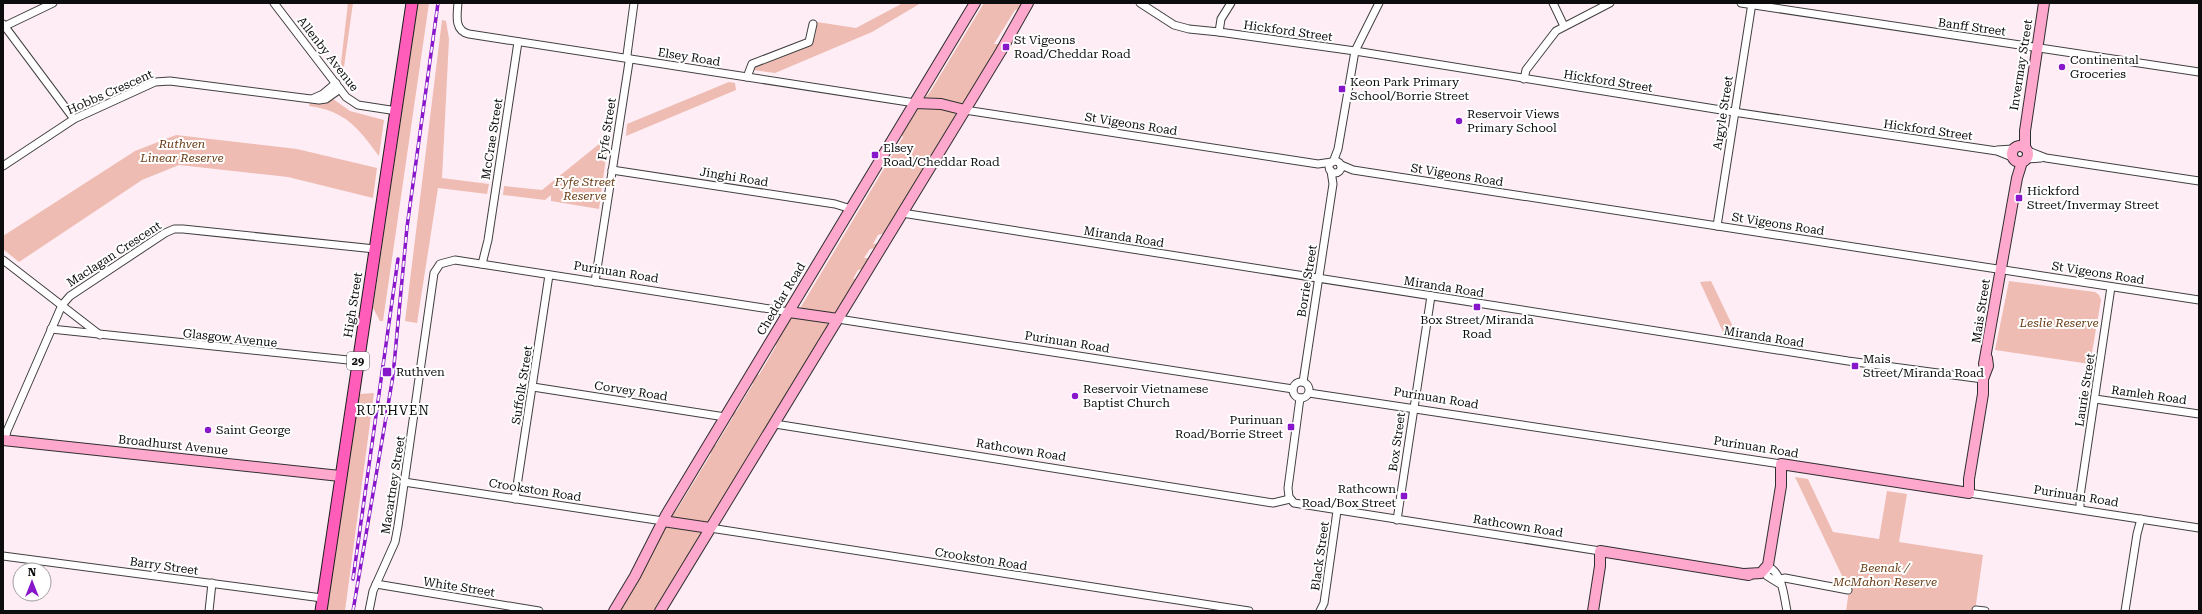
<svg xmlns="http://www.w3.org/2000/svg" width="2202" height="614" font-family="'Roboto Serif',serif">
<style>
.green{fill:#eebcb2}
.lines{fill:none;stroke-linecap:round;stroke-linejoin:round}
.street-casing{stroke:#404040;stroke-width:9}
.secondary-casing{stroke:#2f2f2f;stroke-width:12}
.primary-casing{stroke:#1e1e1e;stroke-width:13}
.street{stroke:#fff;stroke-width:7}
.secondary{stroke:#ffa8ce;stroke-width:10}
.primary{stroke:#ff5db9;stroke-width:11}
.rail-casing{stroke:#8817cb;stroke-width:3.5}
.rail{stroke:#fff;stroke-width:2;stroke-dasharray:6;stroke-linecap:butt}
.poi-dot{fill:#8817cb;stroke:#fff;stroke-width:1.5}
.labels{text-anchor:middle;stroke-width:4;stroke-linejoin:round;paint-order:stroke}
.shield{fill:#fff;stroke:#565656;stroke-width:1}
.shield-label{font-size:11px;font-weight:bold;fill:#0d0d0d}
.street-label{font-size:12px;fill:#0d0d0d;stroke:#fff}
.poi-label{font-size:12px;fill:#0d0d0d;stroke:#fff;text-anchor:start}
.park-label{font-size:12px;font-style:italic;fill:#6b3e17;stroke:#fff}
.neighbourhood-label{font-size:13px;letter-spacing:1px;fill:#0d0d0d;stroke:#fff}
</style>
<rect width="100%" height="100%" fill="#ffedf6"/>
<g class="green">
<polygon points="348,3 353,3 343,74 340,71"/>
<polygon points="418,3 429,3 383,321 380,321 373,308"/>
<polygon points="903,3 921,3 872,32 775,73 753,70 757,65 809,46 815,37 817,22 856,28"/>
<polygon points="984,3 1025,3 1022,9 1015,10 994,44 1001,44 964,105 924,99 930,92"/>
<polygon points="442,20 446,21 449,39 442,178 489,184 487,194 438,188 417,323 405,321"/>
<polygon points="729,82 735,83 736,90 626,136 627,124"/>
<path d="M333,99L350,111L384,120L379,156C358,128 346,111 309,106L310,102H325Z"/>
<polygon points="930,106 953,112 957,116 886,233 878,235 873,244 880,243 877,248 870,249 864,258 871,258 865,268 858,270 853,279 859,278 837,313 799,310 903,137 901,134 917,109"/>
<polygon points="176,135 297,149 377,168 373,198 288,177 179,165 142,180 19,262 3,249 3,236 135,151"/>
<polygon points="609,136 599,209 551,201 551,195 545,200 503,195 504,186 542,190"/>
<polygon points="1711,281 1737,335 1723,332 1700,282"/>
<polygon points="2009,281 2095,292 2099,295 2101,300 2090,364 1995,350"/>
<polygon points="792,317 824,321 829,326 710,522 700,523 672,518 672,512 676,511 711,454 709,451 712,445 716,445 733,417 731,414 733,411 736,412 753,384 752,381 755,375 759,375 776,346 775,342"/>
<polygon points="374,393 345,611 327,611 359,394"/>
<polygon points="1795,477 1808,479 1833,532 1879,539 1887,491 1907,494 1899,542 1983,555 1975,611 1846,611 1850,583 1845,582"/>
<polygon points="666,526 701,532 702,533 657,611 618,611"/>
</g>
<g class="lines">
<defs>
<g id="street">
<polyline points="274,3 346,97 358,105 397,111"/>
<path d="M458,3C457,15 454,31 469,34L915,103"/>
<polyline points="1140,3 1174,25 1189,29 1219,32 1355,51 1740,113 1997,151 2012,157"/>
<polyline points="1553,3 1564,26"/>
<polyline points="1741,3 2199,72"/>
<polyline points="3,24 74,119"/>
<polyline points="3,27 53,3"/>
<polyline points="1219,32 1221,19 1231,3"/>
<polyline points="747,77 752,64 809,42 813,24"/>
<polyline points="1524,79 1526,70 1556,31 1610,3"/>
<polyline points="314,98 323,94 336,83"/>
<polyline points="965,110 1318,164 1332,162"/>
<polyline points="1997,150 2013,149"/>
<polyline points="2028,151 2046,158 2199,181"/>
<polyline points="2027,159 2041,158"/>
<circle cx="1335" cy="167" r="6"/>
<polyline points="1333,162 1338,149 1355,51 1379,3"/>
<polyline points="1341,165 1353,170 2199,300"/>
<polyline points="3,166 74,119 155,82 170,81 319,100 326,99 340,89"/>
<polyline points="612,170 835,204 851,209"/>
<polyline points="902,213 1848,361 1983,379"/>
<polyline points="1717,226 1752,3"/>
<polyline points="3,260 100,335"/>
<polyline points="482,264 488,240 518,42"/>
<polyline points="595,282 629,62 627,55 634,3"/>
<polyline points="838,319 1293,389"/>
<polyline points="51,329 358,361"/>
<circle cx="1301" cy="390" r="8"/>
<polyline points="1303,382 1333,184 1331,171"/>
<polyline points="533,387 725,417"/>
<polyline points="1309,393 1781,464"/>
<polyline points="1300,398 1288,488 1289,497 1294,503 1600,551"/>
<polyline points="2095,399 2199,414"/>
<polyline points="775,424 1273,503 1290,499"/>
<polyline points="5,440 7,431 62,305 70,296 165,233 174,229 183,229 375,249"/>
<polyline points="404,482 663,521"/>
<polyline points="1969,493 2199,528"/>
<polyline points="515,499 549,275"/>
<polyline points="2080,509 2080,496 2111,287"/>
<polyline points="1397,520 1431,296"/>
<polyline points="710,528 1249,611"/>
<polyline points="3,556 322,598"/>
<polyline points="1776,580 1785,578 1848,590"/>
<polyline points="376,584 539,611"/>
<path d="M1780,584L1767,576L1766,570L1772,569C1783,578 1784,597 1787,611"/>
<polyline points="1976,610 1985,611"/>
<polyline points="209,611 212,583"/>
<polyline points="369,611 373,591 395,542 398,526 434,273 440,264 455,260 789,312"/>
<polyline points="1320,611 1324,603 1337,511"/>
<polyline points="2125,611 2137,534 2141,519"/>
</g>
<g id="secondary">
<polyline points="915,103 941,104 965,110"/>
<circle cx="2020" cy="154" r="8"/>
<polyline points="2025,148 2025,131 2044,3"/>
<polyline points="789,312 838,319"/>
<polyline points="1984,364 2017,178 2022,162"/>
<polyline points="3,440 340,476"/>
<polyline points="663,521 710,528"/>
<polyline points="1744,574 1761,573 1768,565 1781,486 1781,464 1969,493 1969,479 1983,394 1983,379 1988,366 1987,358"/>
<polyline points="614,611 635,576 666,515 975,3"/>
<polyline points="660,611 1001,51 1028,3"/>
<polyline points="1593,611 1600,566 1600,551 1749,575"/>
</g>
<polyline id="primary" points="321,611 412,3"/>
</defs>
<use href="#street" class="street-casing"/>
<use href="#secondary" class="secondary-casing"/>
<use href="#primary" class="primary-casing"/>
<use href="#street" class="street"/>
<use href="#secondary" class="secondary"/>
<use href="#primary" class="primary"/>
<defs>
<g id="rail">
<polyline points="353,579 398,259"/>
<polyline points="353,611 393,376 407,227 438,3"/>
</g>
</defs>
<use href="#rail" class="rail-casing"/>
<use href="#rail" class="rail"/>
</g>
<g class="poi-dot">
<rect x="1002" y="43" width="8" height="8" rx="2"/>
<circle cx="2062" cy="67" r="4"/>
<rect x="1338" y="85" width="8" height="8" rx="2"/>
<circle cx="1459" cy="121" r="4"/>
<rect x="871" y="151" width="8" height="8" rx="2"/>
<rect x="2015" y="194" width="8" height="8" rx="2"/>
<rect x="1473" y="303" width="8" height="8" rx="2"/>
<rect x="1851" y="362" width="8" height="8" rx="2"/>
<rect x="382" y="367" width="10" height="10" rx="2"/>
<circle cx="1075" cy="396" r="4"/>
<rect x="1287" y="423" width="8" height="8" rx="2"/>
<circle cx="208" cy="430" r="4"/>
<rect x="1400" y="492" width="8" height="8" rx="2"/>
</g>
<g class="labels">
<rect class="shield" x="347" y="352" width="22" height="18" rx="3"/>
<g class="shield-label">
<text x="358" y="365">29</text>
</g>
<g class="street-label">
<text transform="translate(1972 27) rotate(8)" y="4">Banff Street</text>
<text transform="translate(1288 31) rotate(8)" y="4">Hickford Street</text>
<text transform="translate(328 54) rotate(52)" y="4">Allenby Avenue</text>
<text transform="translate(689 57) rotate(9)" y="4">Elsey Road</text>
<text transform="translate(2021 65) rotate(-81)" y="4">Invermay Street</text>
<text transform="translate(1608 81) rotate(9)" y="4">Hickford Street</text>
<text transform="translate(110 92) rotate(-24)" y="4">Hobbs Crescent</text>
<text transform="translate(1723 113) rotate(-81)" y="4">Argyle Street</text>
<text transform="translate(1131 124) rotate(9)" y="4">St Vigeons Road</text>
<text transform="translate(607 129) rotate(-81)" y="4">Fyfe Street</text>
<text transform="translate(1928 130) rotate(8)" y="4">Hickford Street</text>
<text transform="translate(492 139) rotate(-81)" y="4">McCrae Street</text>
<text transform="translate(1457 175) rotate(9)" y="4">St Vigeons Road</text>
<text transform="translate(734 177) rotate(9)" y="4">Jinghi Road</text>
<text transform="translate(1778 224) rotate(9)" y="4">St Vigeons Road</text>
<text transform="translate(1124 237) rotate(9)" y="4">Miranda Road</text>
<text transform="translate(114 254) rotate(-33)" y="4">Maclagan Crescent</text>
<text transform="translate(616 272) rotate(9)" y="4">Purinuan Road</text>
<text transform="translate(2098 273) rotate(9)" y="4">St Vigeons Road</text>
<text transform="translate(1307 281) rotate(-81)" y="4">Borrie Street</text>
<text transform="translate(1444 287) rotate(9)" y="4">Miranda Road</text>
<text transform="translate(781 299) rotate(-59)" y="4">Cheddar Road</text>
<text transform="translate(353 305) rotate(-81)" y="4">High Street</text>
<text transform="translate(1981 311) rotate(-81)" y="4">Mais Street</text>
<text transform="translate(1764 337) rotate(9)" y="4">Miranda Road</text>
<text transform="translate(230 338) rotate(6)" y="4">Glasgow Avenue</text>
<text transform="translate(1067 342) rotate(9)" y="4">Purinuan Road</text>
<text transform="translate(522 385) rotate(-81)" y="4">Suffolk Street</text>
<text transform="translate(2085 390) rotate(-81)" y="4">Laurie Street</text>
<text transform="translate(631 391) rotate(9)" y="4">Corvey Road</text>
<text transform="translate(2149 395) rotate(8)" y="4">Ramleh Road</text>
<text transform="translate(1436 398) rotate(9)" y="4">Purinuan Road</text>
<text transform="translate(1397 442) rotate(-82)" y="4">Box Street</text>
<text transform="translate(173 445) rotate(6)" y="4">Broadhurst Avenue</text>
<text transform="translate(1756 447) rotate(9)" y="4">Purinuan Road</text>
<text transform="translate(1021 450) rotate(9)" y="4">Rathcown Road</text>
<text transform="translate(393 485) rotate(-81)" y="4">Macartney Street</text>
<text transform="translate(535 490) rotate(9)" y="4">Crookston Road</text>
<text transform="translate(2076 496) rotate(9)" y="4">Purinuan Road</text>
<text transform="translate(1518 526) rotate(9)" y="4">Rathcown Road</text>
<text transform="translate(1320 556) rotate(-82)" y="4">Black Street</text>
<text transform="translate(981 559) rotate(9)" y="4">Crookston Road</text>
<text transform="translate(164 566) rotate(8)" y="4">Barry Street</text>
<text transform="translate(459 587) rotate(9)" y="4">White Street</text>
</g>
<g class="poi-label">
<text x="1014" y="44">St Vigeons<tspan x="1014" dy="14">Road/Cheddar Road</tspan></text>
<text x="2070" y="64">Continental<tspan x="2070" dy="14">Groceries</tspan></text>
<text x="1350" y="86">Keon Park Primary<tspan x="1350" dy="14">School/Borrie Street</tspan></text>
<text x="1467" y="118">Reservoir Views<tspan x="1467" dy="14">Primary School</tspan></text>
<text x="883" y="152">Elsey<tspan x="883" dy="14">Road/Cheddar Road</tspan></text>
<text x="2027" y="195">Hickford<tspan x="2027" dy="14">Street/Invermay Street</tspan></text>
<text x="1477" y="324" text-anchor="middle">Box Street/Miranda<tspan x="1477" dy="14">Road</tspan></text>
<text x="1863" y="363">Mais<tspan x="1863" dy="14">Street/Miranda Road</tspan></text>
<text x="396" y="376">Ruthven</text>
<text x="1083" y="393">Reservoir Vietnamese<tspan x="1083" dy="14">Baptist Church</tspan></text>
<text x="1283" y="424" text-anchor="end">Purinuan<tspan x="1283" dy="14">Road/Borrie Street</tspan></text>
<text x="216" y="434">Saint George</text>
<text x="1396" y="493" text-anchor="end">Rathcown<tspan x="1396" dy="14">Road/Box Street</tspan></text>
</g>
<g class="park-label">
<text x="182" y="148">Ruthven<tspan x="182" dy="14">Linear Reserve</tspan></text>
<text x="585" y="186">Fyfe Street<tspan x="585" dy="14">Reserve</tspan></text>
<text x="2059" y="327">Leslie Reserve</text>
<text x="1885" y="572">Beenak /<tspan x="1885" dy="14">McMahon Reserve</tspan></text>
</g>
<g class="neighbourhood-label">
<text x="393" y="415">RUTHVEN</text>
</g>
</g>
<rect width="2202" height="614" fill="none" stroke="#0d0d0d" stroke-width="8"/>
<g transform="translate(32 582)"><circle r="19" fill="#ffffff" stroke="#9e9e9e"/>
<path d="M0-3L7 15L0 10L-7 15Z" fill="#8817cb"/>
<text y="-6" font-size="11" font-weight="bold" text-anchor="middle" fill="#0d0d0d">N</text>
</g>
</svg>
